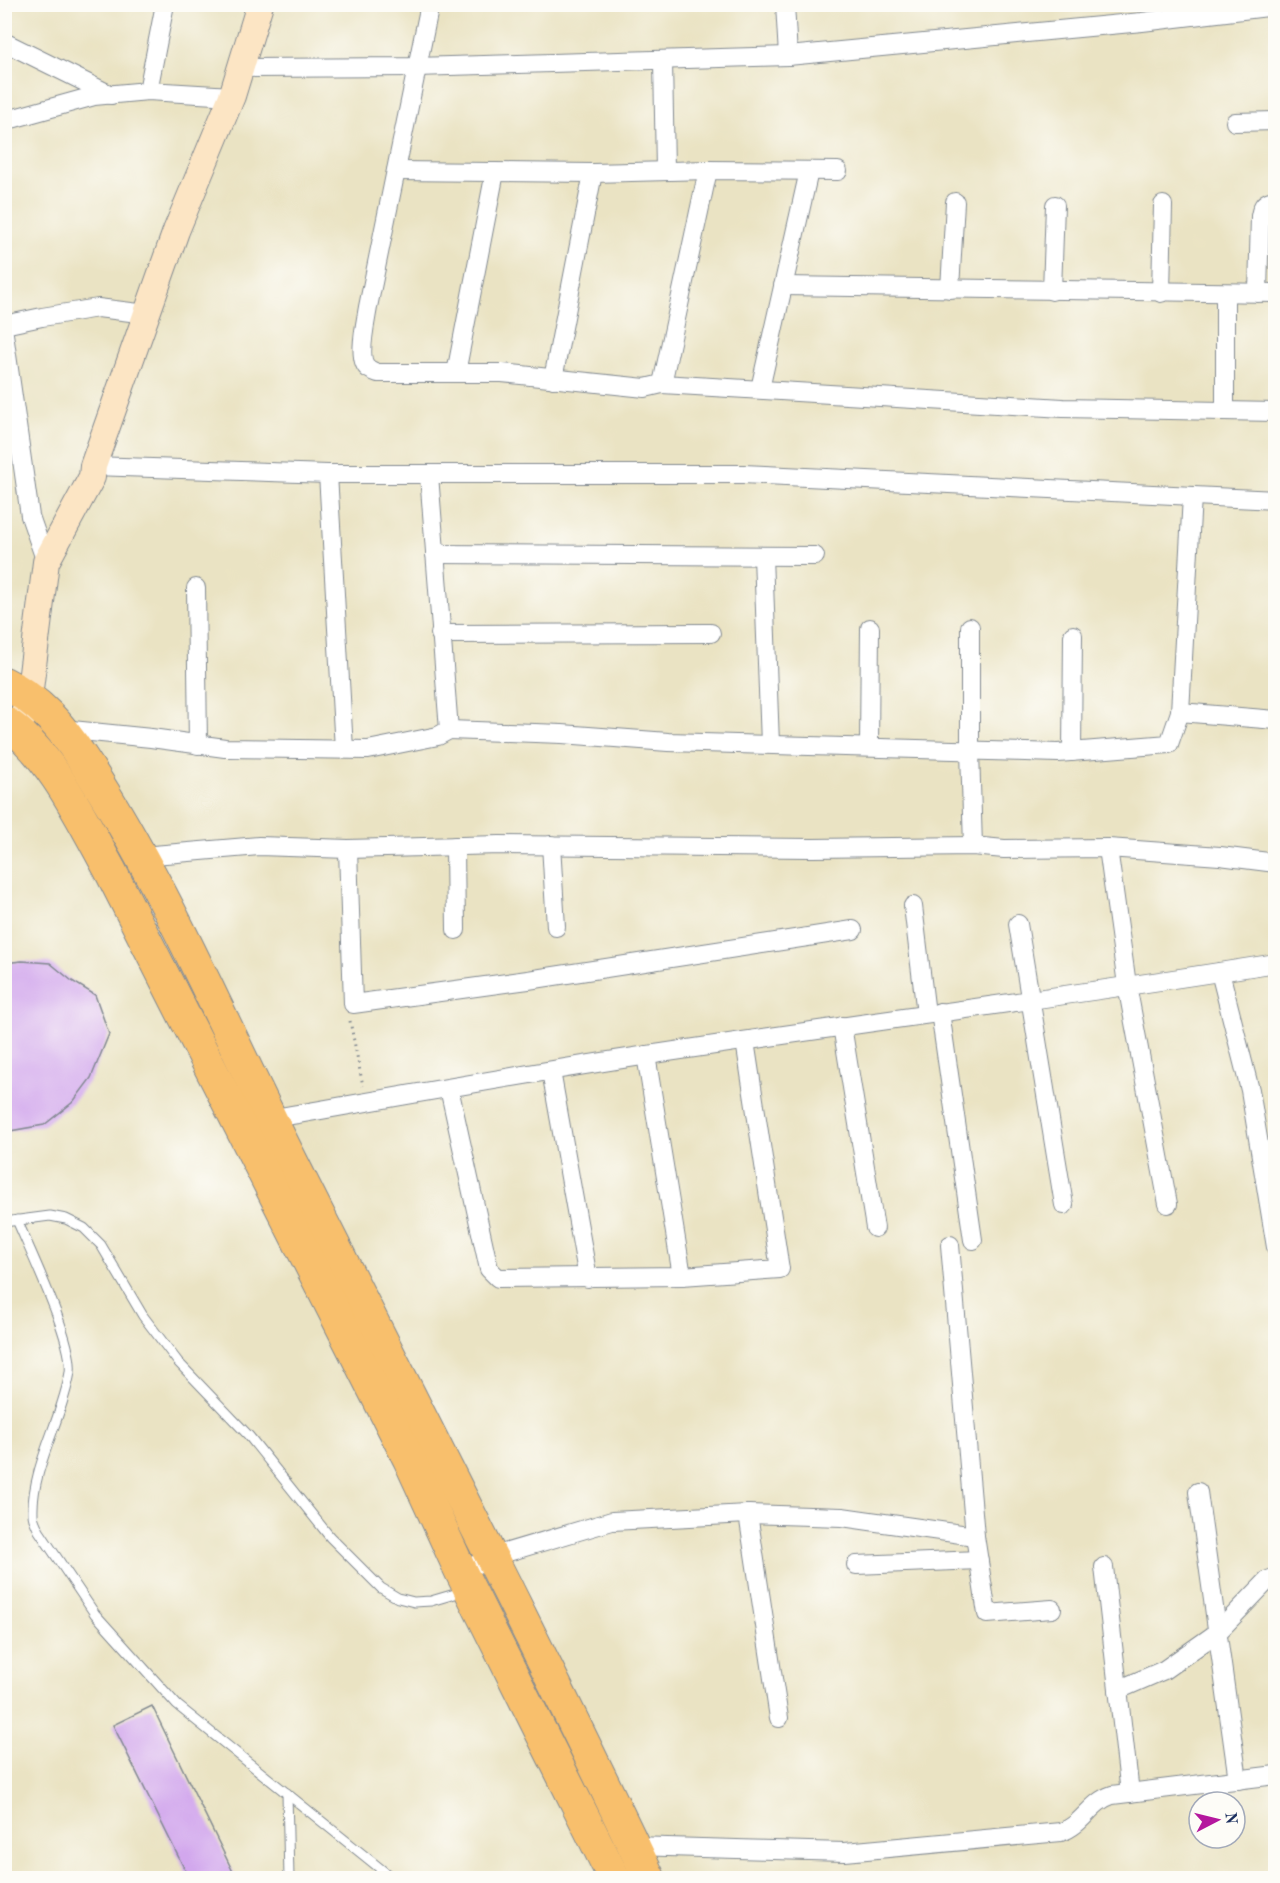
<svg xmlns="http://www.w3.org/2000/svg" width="1280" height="1883" font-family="'Old Standard TT',serif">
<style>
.building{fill:#d2a7ed}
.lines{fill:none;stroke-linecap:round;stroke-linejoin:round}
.lane-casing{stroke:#828990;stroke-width:11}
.street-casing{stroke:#828990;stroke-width:20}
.secondary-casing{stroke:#828990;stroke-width:28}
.highway-casing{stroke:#828990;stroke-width:34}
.path{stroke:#828990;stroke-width:3;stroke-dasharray:1.5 4.5;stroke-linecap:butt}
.lane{stroke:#fff;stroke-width:9}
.street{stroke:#fff;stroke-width:18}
.secondary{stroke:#fce5c4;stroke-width:26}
.highway{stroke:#f8bf6c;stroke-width:32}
</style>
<rect width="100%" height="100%" fill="#fdfcf7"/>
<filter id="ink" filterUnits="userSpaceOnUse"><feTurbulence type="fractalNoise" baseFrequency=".0167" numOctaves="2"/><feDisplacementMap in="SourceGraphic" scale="12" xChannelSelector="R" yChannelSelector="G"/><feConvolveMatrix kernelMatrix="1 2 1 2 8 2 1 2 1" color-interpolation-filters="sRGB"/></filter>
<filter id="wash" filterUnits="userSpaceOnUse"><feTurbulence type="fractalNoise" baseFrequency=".008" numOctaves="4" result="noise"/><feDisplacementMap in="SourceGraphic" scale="24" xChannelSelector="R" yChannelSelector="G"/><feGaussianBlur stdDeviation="1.35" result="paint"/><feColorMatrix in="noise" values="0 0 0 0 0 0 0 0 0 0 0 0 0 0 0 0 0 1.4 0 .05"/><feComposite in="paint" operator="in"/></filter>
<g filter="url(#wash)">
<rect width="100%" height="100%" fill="#eae3c3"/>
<g id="blocks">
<g class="building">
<polygon points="22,961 50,963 72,981 95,995 109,1034 91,1078 73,1102 44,1125 4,1132 4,963"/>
<polygon points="152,1706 236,1878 189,1878 113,1725"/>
</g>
</g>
</g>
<g filter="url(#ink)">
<use href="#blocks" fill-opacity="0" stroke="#828990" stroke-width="1.5"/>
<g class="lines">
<defs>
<g id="lane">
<path d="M17,1220C30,1251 74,1342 70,1372C63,1417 31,1469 33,1514C33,1520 37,1526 39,1531L95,1614L177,1705L392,1878"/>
<polyline points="4,1222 50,1216 66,1219 84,1228 101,1245 143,1316 178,1362 249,1436 330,1537 381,1588 398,1598 414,1602 431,1601 465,1591"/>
<polyline points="287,1793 289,1878"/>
</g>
<g id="street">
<path d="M430,4L368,307C366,321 356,361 369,369C372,371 375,372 378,373H502L645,388L662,384"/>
<polyline points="785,4 788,56"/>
<polyline points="4,42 111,95"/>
<polyline points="663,61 665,170"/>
<polyline points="240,68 416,67 788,56 1142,22 1276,6"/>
<polyline points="148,91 165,4"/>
<polyline points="4,121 94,96 148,91 232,96"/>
<polyline points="1235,122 1276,121"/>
<polyline points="396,171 593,173 708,170"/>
<polyline points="838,171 708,170 662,384 1063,408 1276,412"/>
<polyline points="783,286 1276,293"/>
<polyline points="950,289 955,202"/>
<polyline points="1052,291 1055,205"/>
<polyline points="1161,293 1163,205"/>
<path d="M1258,293L1260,216C1262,205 1265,201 1276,200"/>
<polyline points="4,325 42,317 98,308 147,314"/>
<polyline points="4,334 30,516 46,562"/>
<polyline points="456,373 495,172"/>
<polyline points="553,379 593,173"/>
<polyline points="760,389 809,171"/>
<polyline points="1225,411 1225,294"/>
<polyline points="93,466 328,474 743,474 1276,500"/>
<polyline points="328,474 344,749"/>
<polyline points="435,554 815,556"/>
<polyline points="763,556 770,744"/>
<polyline points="196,588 198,745"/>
<polyline points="970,627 970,751 973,846"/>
<polyline points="440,634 711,633"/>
<polyline points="1180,712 1192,496"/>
<polyline points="62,729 151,738 225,748 368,750 438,736 449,730 429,475"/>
<polyline points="449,730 562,734 668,742 1058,753 1169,744 1180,712 1276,720"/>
<polyline points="869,747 870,628"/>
<polyline points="1072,752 1073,635"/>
<polyline points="551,845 556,927"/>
<polyline points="455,846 456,930"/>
<polyline points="1108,848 1127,985 1168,1204"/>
<polyline points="348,849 353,1004 528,980 853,930"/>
<polyline points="142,856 259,846 348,849 500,845 813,848 973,846 1004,849 1108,848 1220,856 1276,863"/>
<polyline points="913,906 926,1014"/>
<polyline points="1018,924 1064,1205"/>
<polyline points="1220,972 1250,1090 1276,1247"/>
<polyline points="940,1012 973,1240"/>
<polyline points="842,1026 875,1228"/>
<polyline points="646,1055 682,1276"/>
<polyline points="551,1071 588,1278"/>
<polyline points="449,1088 489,1269 498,1278 682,1276 780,1269 745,1041"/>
<path d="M270,1119C396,1097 522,1074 648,1055C857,1023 1067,997 1276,963"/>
<polyline points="1198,1492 1238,1780"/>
<polyline points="748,1514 842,1517 975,1536 950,1245"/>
<polyline points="975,1536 987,1614 1052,1609"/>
<polyline points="856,1565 979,1560"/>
<polyline points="1104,1567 1130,1793"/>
<polyline points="461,1572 491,1557 612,1521 748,1514 779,1718"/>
<polyline points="1118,1690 1164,1670 1218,1632 1268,1580 1276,1577"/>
<path d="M633,1846L845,1852L1061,1832C1083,1825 1090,1802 1112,1795L1276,1775"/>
</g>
<polyline id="secondary" points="18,731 29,697 46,562 92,477 93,466 176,231 232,96 260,4"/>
<g id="highway">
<path d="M4,683C39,700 62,727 82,758C165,884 223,1026 291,1160C411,1399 534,1637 649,1878"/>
<path d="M4,722C49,749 85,825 110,870L409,1459L461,1572L614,1878"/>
</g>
</defs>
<use href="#lane" class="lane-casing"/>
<use href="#street" class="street-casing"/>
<use href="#secondary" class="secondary-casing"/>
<use href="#highway" class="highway-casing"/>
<polyline class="path" points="350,1021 363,1086"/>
<use href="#lane" class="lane"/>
<use href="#street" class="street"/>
<use href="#secondary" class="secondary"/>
<use href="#highway" class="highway"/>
</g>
</g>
<rect width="1280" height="1883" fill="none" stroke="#fdfcf7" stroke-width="24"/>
<g transform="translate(1217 1820) rotate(83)"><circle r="28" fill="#fdfcf7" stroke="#a3aaba" stroke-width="1.5"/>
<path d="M0-4.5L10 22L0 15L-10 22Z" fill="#b5179e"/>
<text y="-9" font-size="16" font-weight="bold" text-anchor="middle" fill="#1b2f5e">N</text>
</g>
</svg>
